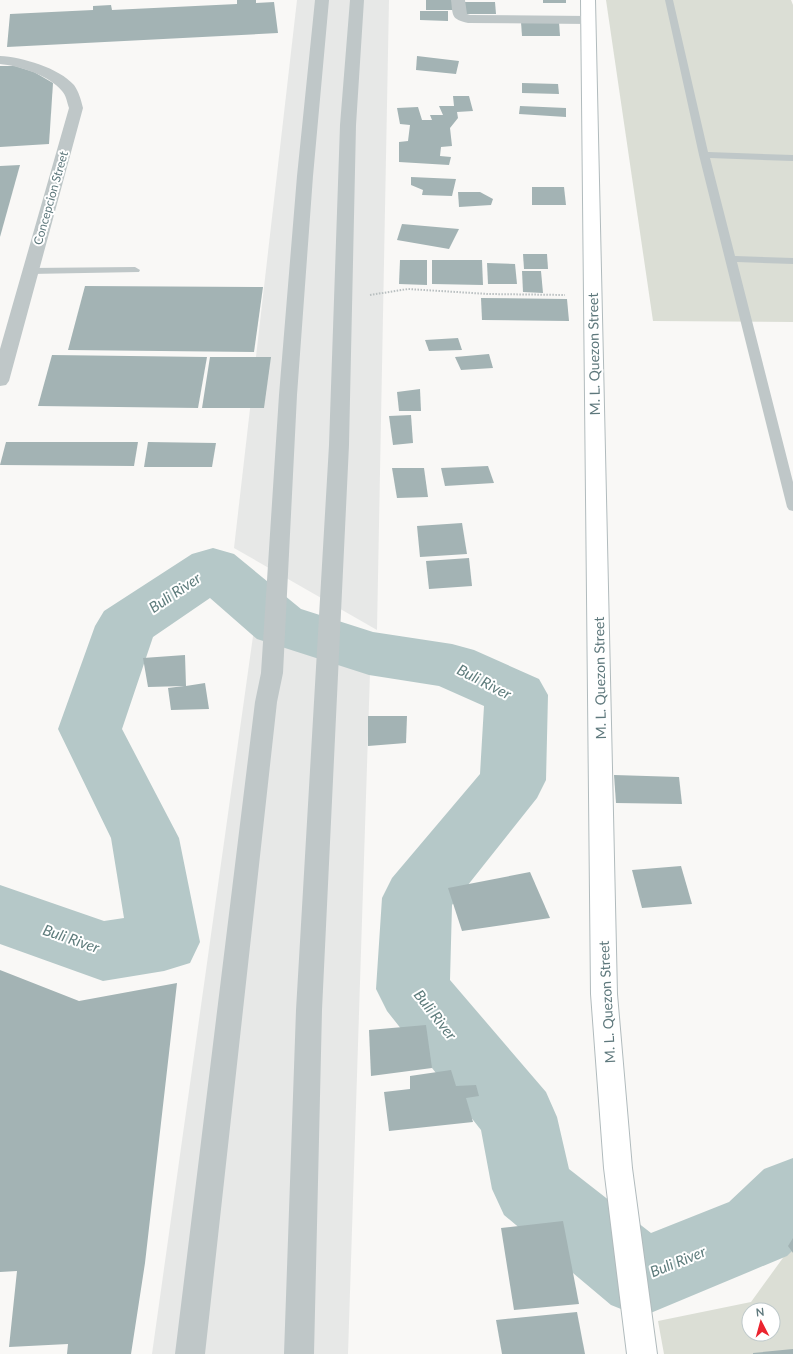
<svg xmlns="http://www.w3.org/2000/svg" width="793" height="1354" font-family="Lato,sans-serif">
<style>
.built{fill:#e7e8e7}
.green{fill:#dbded5;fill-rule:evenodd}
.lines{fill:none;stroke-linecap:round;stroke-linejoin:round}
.river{fill:#b5c8c8;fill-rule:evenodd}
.building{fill:#a3b3b4}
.secondary-casing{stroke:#b1bbbd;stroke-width:2}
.path{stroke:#b9bfc0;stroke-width:2;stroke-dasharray:1.5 1.5;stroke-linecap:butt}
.service{fill:#bfc7c8;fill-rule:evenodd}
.minor{fill:#bfc7c8;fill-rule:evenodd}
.secondary{fill:#fff;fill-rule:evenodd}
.labels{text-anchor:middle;stroke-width:4;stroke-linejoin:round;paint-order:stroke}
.far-street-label{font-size:12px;fill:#5e787c;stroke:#fff}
.street-label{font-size:14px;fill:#5e787c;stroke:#fff}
.water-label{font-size:15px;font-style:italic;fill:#5e7c7c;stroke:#fff}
</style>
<rect width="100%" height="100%" fill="#f9f8f6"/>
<g class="built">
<polygon points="297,0 389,0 377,630 234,548"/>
<polygon points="255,622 370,673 348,1354 152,1354"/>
</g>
<g class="green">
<polygon points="606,0 791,0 793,5 793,322 653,321"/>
<path d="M793,1244V1354H664L658,1321L751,1302ZM749,1310H773V1334H749Z"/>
</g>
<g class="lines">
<polygon class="river" points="213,548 234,554 301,609 373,632 452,644 474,650 539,679 548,695 546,780 537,798 452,905 450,980 546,1092 557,1117 569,1169 651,1233 729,1202 764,1169 793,1158 793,1250 787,1256 641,1317 611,1305 504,1215 492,1189 481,1130 387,1011 376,989 382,898 392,878 480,774 484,706 439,686 369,675 257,639 210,598 153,637 122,729 179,838 200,942 190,963 164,971 103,981 0,944 0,885 104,921 124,918 111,838 58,729 95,626 104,611 192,554"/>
</g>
<g class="building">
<polygon points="237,0 256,0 256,3 274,2 278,33 7,47 10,14 93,10 93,6 111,5 112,10 237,4"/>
<rect x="426" y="0" width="27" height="10"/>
<rect x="543" y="0" width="23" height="3"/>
<polygon points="463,2 495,2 496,14 463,14"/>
<polygon points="420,11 448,11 448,21 420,20"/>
<polygon points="521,22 559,22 560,36 522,36"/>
<polygon points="417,56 459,61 456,74 416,70"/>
<polygon points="0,66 15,66 34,72 53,83 49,144 0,147"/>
<polygon points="522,83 558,84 559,94 522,93"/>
<polygon points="453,96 469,96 473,111 457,112 458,118 450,128 452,146 441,147 440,156 451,157 449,165 399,162 399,142 408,141 410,125 400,124 397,108 418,107 422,120 432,120 430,115 443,115 439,106 454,106"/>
<polygon points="520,106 566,108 566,117 519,114"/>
<polygon points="20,165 0,237 0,166"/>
<polygon points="411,177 456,179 452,196 422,195 423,190 411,185"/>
<polygon points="532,187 564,187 566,205 532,205"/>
<polygon points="458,192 480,192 493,199 491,205 459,207"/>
<polygon points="402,224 459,229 449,249 397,240"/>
<polygon points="523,254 547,254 548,269 524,269"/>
<polygon points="400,260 427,260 427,285 399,284"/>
<polygon points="432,260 482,260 483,285 432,284"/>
<polygon points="487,263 515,264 517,284 488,284"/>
<polygon points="522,271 541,271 543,293 523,292"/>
<polygon points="85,286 263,287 254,352 68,350"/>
<polygon points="481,298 567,299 569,321 482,320"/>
<polygon points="458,338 462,350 429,351 425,340"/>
<polygon points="489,354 493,368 461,370 455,357"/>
<polygon points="52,355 207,357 198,408 38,406"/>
<polygon points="210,357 271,357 264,408 202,408"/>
<polygon points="420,389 421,411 399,411 397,392"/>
<polygon points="411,415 413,443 393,445 389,416"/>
<polygon points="6,442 138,442 134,466 0,465"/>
<polygon points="148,442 216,443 212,467 144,467"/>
<polygon points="488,466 494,483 445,486 441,468"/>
<polygon points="392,468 424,468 428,497 397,498"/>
<polygon points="462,523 467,554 420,557 417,526"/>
<polygon points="469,558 472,586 429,589 426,561"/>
<polygon points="185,655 186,686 205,683 209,709 171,710 168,688 184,686 148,687 143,658"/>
<polygon points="368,716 407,716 406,743 368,746"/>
<polygon points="614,775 679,777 682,804 616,803"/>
<polygon points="681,866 692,904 642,908 632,870"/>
<polygon points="530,872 550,918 462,931 448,888"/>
<polygon points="0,970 79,1001 177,983 145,1263 131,1354 67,1354 68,1344 9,1347 17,1271 0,1272"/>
<polygon points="426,1025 432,1068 371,1076 369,1030"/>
<polygon points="451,1070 456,1086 476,1085 479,1096 466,1098 473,1122 389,1131 384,1092 410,1089 410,1076"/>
<polygon points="563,1221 579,1304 514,1310 501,1228"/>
<polygon points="793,1238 793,1253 788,1246"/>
<polygon points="577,1312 585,1354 502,1354 496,1320"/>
<polygon points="793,1349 793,1354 753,1354 753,1353"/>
</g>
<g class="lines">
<defs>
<polygon id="secondary" points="581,0 595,0 617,994 632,1168 657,1354 627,1354 604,1168 591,994"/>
</defs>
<use href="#secondary" class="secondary-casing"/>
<polyline class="path" points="370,295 408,289 488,294 565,295"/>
<g class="service">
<polygon points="665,0 673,0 708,152 793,155 793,161 710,158 735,256 793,258 793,264 737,262 793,482 793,511 789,510 787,507 699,155"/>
<polygon points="135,267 140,270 139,272 30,274 25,271 30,268"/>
</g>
<g class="minor">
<polygon points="315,0 329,0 313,176 297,395 283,673 277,702 205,1354 175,1354 255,702 261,673 279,395 297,176"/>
<polygon points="350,0 364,0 356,125 349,445 322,1010 314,1354 284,1354 296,1010 329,445 340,125"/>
<path d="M451,0H465L467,14L470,15L588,16L593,17L595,20L593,23L588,24L468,23C451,19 453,16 451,0Z"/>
<path d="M0,56C22,57 59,68 74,85C79,92 81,100 83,108L9,381L6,385L0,386V349L69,108C67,102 66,95 62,91C49,75 19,66 0,64Z"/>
</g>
<use href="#secondary" class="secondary"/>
</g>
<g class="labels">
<g class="far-street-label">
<text transform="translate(51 198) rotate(-74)" y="4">Concepcion Street</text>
</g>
<g class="street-label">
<text transform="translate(594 354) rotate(-91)" y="5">M. L. Quezon Street</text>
<text transform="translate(600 678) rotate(-91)" y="5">M. L. Quezon Street</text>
<text transform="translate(607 1002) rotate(-93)" y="5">M. L. Quezon Street</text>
</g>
<g class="water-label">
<text transform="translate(175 593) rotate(-34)" y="5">Buli River</text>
<text transform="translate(484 682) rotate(27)" y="5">Buli River</text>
<text transform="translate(71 939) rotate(19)" y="5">Buli River</text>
<text transform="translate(435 1015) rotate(52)" y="5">Buli River</text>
<text transform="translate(678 1262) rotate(-22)" y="5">Buli River</text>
</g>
</g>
<g transform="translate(761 1322) rotate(354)"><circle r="19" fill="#ffffff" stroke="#bfc9cb"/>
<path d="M0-3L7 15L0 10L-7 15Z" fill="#eb242f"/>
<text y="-6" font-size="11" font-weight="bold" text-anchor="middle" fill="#5e787c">N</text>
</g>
</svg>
